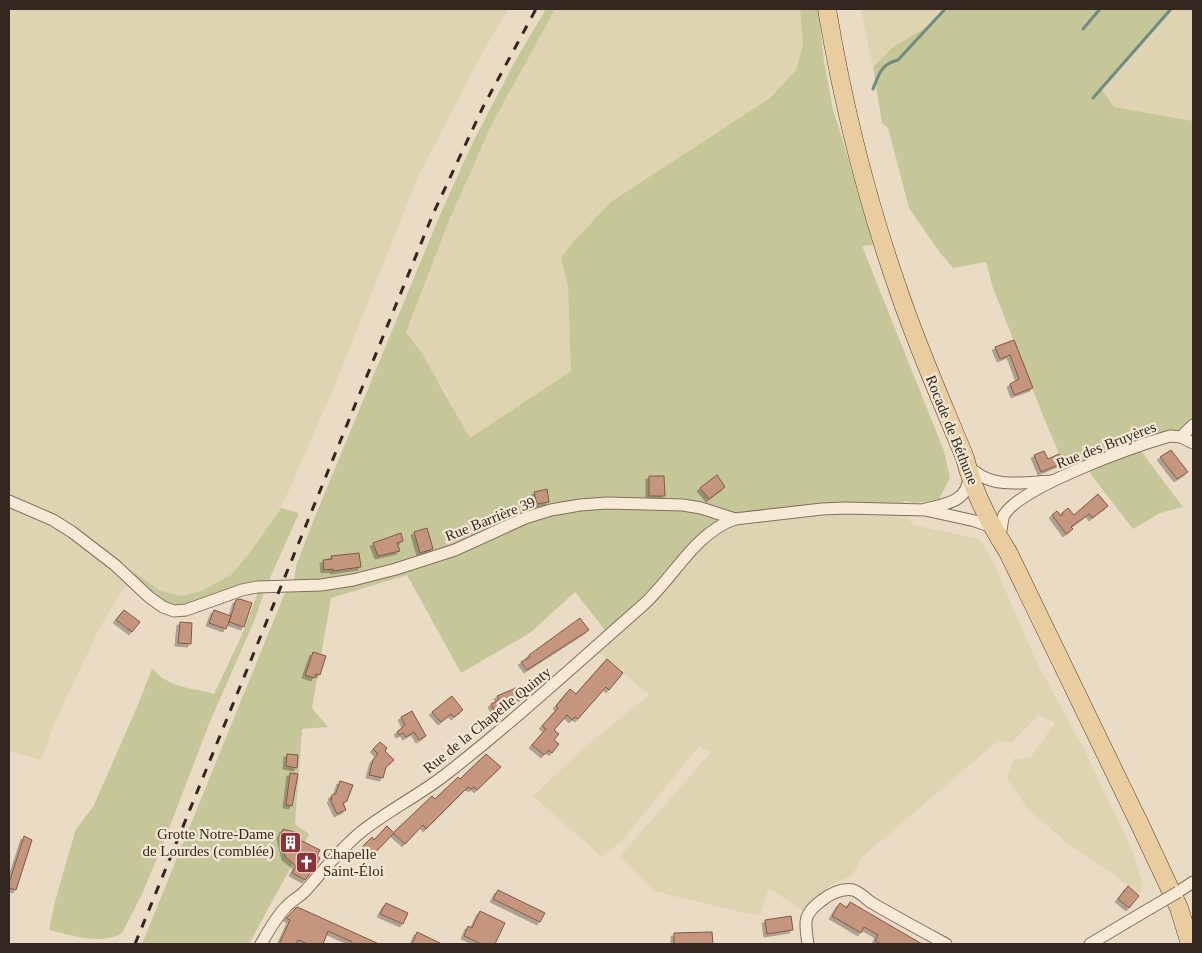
<svg xmlns="http://www.w3.org/2000/svg" width="1202" height="953" font-family="'Times New Roman',serif">
<style>
.farmland{fill:#dfd4b2}
.green{fill:#c5c799}
.lines{fill:none;stroke-linecap:round;stroke-linejoin:round}
.stream{stroke:#6d8b81;stroke-width:3}
.building{fill:#c5967d;stroke:#805744;filter:url(#shadow)}
.minor-casing{stroke:#836e5c;stroke-width:13}
.primary-casing{stroke:#513d30;stroke-width:19}
.minor{stroke:#f6ead6;stroke-width:11}
.primary{stroke:#eacd9e;stroke-width:18}
.rail{stroke:#34271f;stroke-width:3;stroke-dasharray:9 9;stroke-linecap:butt}
.minor-bridge-casing{stroke:#836e5c;stroke-width:13;stroke-linecap:butt}
.minor-bridge{stroke:#f6ead6;stroke-width:11}
.labels{text-anchor:middle;stroke-width:4.5;stroke-linejoin:round;paint-order:stroke}
.street-label{font-size:15px;fill:#34271f;stroke:#f2e7d3}
.poi-label{font-size:15px;fill:#34271f;stroke:#f2e7d3;text-anchor:end}
</style>
<defs>
<filter id="shadow"><feDropShadow dx="-3" dy="3" stdDeviation="0" flood-color="#0004"/></filter>
</defs>
<rect width="100%" height="100%" fill="#eadcc4"/>
<g class="farmland">
<polygon points="9,9 509,9 484,50 416,181 336,383 281,508 251,551 231,575 201,591 181,596 159,590 134,572 132,580 123,589 100,627 55,722 41,760 9,751"/>
<polygon points="555,9 800,9 803,45 796,70 770,98 612,201 572,243 561,258 568,286 572,371 470,439 444,390 406,334 448,223 491,126"/>
<polygon points="861,9 945,9 931,24 892,48 873,67"/>
<polygon points="1171,9 1193,9 1193,121 1114,107 1101,88"/>
<polygon points="903,508 913,525 979,539 990,555 1037,663 1084,749 1132,850 1143,885 1139,895 1114,875 1067,843 1028,809 1007,779 1013,759 1030,758 1055,723 1039,715 1011,743 999,740 862,857 852,876 832,884 803,911 769,888 760,916 740,912 654,891 620,856 711,752 699,746 621,842 602,857 533,796 584,748 649,695 597,651 682,562 735,519"/>
</g>
<g class="green">
<polygon points="546,9 555,9 491,126 448,223 406,333 420,350 470,438 571,371 568,286 561,258 572,243 612,201 770,98 796,70 803,45 800,9 818,9 824,61 833,110 840,131 873,245 862,246 944,451 950,478 939,499 915,503 904,501 903,508 846,508 716,528 609,635 575,592 530,633 461,673 407,575 331,598 312,708 328,727 302,729 295,824 309,834 249,944 142,944 284,595 293,586 296,566 314,519 440,215 473,142 514,63"/>
<polygon points="945,9 1171,9 1101,88 1114,107 1193,121 1193,425 1181,437 1138,447 1183,507 1160,513 1133,529 1092,476 1088,466 1068,475 1044,418 993,288 986,262 953,268 940,253 909,208 888,128 882,123 873,67 892,48 931,24"/>
<path d="M281,508L299,513L266,587L255,619L209,724L165,839L142,894L122,933C100,946 72,935 49,930L55,901L76,829L93,807L137,707L152,669C157,673 162,679 168,681C182,689 199,689 214,694L241,637L257,595V587L174,611L132,580L134,572L159,590L181,596L201,591L231,575L251,551Z"/>
</g>
<g class="lines">
<g class="stream">
<polyline points="1083,29 1100,9"/>
<path d="M873,89C879,74 881,64 898,60L945,9"/>
<polyline points="1093,98 1171,9"/>
</g>
</g>
<g class="building">
<polygon points="1014,340 1033,388 1014,395 1010,384 1019,379 1010,355 1000,359 995,347"/>
<polygon points="1171,450 1188,472 1177,479 1160,457"/>
<polygon points="1044,451 1048,459 1059,454 1063,463 1041,472 1034,455"/>
<polygon points="717,475 725,487 709,499 700,488"/>
<polygon points="649,476 664,476 665,496 649,496"/>
<polygon points="547,489 549,502 537,504 534,492"/>
<polygon points="1098,494 1108,506 1092,518 1089,514 1071,527 1073,529 1066,534 1052,515 1057,511 1061,516 1063,514 1062,513 1068,508 1074,515"/>
<polygon points="427,528 433,549 420,553 414,532"/>
<polygon points="401,533 403,541 397,543 400,551 378,556 373,543"/>
<polygon points="359,553 361,567 333,571 333,569 324,570 323,560 332,559 331,556"/>
<polygon points="240,599 252,603 244,627 229,622 236,600"/>
<polygon points="124,610 140,622 132,632 116,620"/>
<polygon points="214,610 231,616 226,629 209,623"/>
<polygon points="580,618 589,630 527,670 521,662 530,657 529,655"/>
<polygon points="180,622 192,623 191,644 178,643"/>
<polygon points="313,652 326,656 320,675 316,674 314,678 305,675"/>
<polygon points="607,659 623,673 609,690 606,687 578,719 575,717 572,720 567,715 554,730 559,734 554,740 559,744 552,753 549,750 544,755 532,745 546,729 542,726 558,708 556,706 570,689 576,694"/>
<polygon points="518,687 523,698 508,704 510,709 496,715 491,704 499,700 497,696"/>
<polygon points="452,696 463,710 454,717 451,714 441,722 432,712"/>
<polygon points="412,711 426,736 419,740 414,732 406,737 403,733 399,735 397,732 405,725 401,717"/>
<polygon points="380,742 387,748 385,751 394,760 386,767 383,778 369,775 373,760 378,754 373,749"/>
<polygon points="287,754 298,755 297,768 286,766"/>
<polygon points="486,754 501,767 477,790 474,787 471,789 468,787 426,829 423,825 405,844 393,833 432,796 435,799 458,777 460,779"/>
<polygon points="290,773 298,774 292,806 286,805"/>
<polygon points="340,781 353,785 347,801 343,803 346,810 337,814 330,799 332,799 331,796 336,793"/>
<polygon points="387,826 394,833 369,859 356,853 372,837 374,840"/>
<polygon points="283,829 295,832 300,840 320,850 317,856 320,858 316,866 305,880 292,873 296,866 285,857 280,836"/>
<polygon points="24,836 32,840 16,890 9,888 9,883"/>
<polygon points="1128,886 1139,896 1129,908 1118,899"/>
<polygon points="498,890 545,913 540,922 493,899"/>
<polygon points="850,902 922,944 881,944 875,941 878,935 864,927 861,933 832,916 840,903 847,908"/>
<polygon points="386,903 408,913 403,924 380,914"/>
<polygon points="297,907 304,910 379,944 352,944 352,942 328,931 323,944 308,944 298,940 296,944 279,944 290,920 286,918"/>
<polygon points="480,911 505,923 495,944 481,944 464,936 468,926 472,928"/>
<polygon points="791,916 793,930 767,934 765,920"/>
<polygon points="417,932 442,944 412,944"/>
<polygon points="712,932 713,944 674,944 674,933"/>
</g>
<g class="lines">
<defs>
<g id="minor">
<polyline points="1181,437 1193,425"/>
<path d="M974,471C995,489 1027,482 1052,481"/>
<polyline points="9,501 53,520 72,532 115,565 149,597 163,607 174,611 186,610 242,590 257,587 321,585 353,580 396,569 455,550 525,518 551,510 580,505 607,503 683,505 701,508 735,519 822,509 846,508 925,510 975,521 989,526 993,530"/>
<path d="M925,509C946,504 968,502 969,476"/>
<path d="M1001,530C1002,526 1002,519 1004,515C1022,486 1135,446 1170,436L1181,437L1193,443"/>
<polyline points="1178,892 1193,882"/>
<path d="M261,944C268,932 276,917 286,907C292,900 300,897 306,890C324,870 340,849 361,832C387,811 418,796 445,775C513,722 577,663 642,606C674,578 693,534 735,519"/>
<path d="M808,944C805,923 802,915 821,901C830,894 841,888 853,890C860,892 866,899 872,903C896,917 922,931 946,944"/>
<polyline points="1090,944 1149,909"/>
</g>
<path id="primary" d="M827,9C843,104 866,198 898,289C917,346 942,402 965,458C973,491 990,524 1008,552L1141,827L1179,908L1190,944"/>
</defs>
<use href="#minor" class="minor-casing"/>
<use href="#primary" class="primary-casing"/>
<use href="#minor" class="minor"/>
<use href="#primary" class="primary"/>
<polyline class="rail" points="135,944 433,214 483,107 536,9"/>
<defs>
<polyline id="minor-bridge" points="1149,909 1178,892"/>
</defs>
<use href="#minor-bridge" class="minor-bridge-casing"/>
<use href="#minor-bridge" class="minor-bridge"/>
</g>
<defs>
<symbol id="building-square" viewBox="-11 -11 22 22"><rect x="-9" y="-9" width="18" height="18" rx="4" fill="#8d3138" stroke="#f2e7d3"/><path d="M-4-6H4V6H1V3H-1V6H-4ZM-2.5-4.3h1.7v1.8h-1.7ZM.8-4.3h1.7v1.8H.8ZM-2.5-1h1.7V.8h-1.7ZM.8-1h1.7V.8H.8Z" fill="#fff"/></symbol>
<symbol id="church-square" viewBox="-11 -11 22 22"><rect x="-9" y="-9" width="18" height="18" rx="4" fill="#8d3138" stroke="#f2e7d3"/><path d="M-1.2-6h2.4v3.5h3.3v2.4h-3.3V6h-2.4V-.1h-3.3v-2.4h3.3Z" fill="#fff"/></symbol>
</defs>
<g fill-rule="evenodd">
<use href="#building-square" x="278" y="830" width="25" height="25"/>
<use href="#church-square" x="294" y="850" width="25" height="25"/>
</g>
<g class="labels">
<g class="street-label">
<text transform="translate(952 430) rotate(68)" y="5">Rocade de Béthune</text>
<text transform="translate(1106 445) rotate(-21)" y="5">Rue des Bruyères</text>
<text transform="translate(490 519) rotate(-22)" y="5">Rue Barrière 39</text>
<text transform="translate(487 720) rotate(-39)" y="5">Rue de la Chapelle Quinty</text>
</g>
<g class="poi-label">
<text x="274" y="839">Grotte Notre-Dame<tspan x="274" dy="17">de Lourdes (comblée)</tspan></text>
<text x="323" y="859" text-anchor="start">Chapelle<tspan x="323" dy="17">Saint-Éloi</tspan></text>
</g>
</g>
<rect width="1202" height="953" fill="none" stroke="#34271f" stroke-width="20"/>
</svg>
